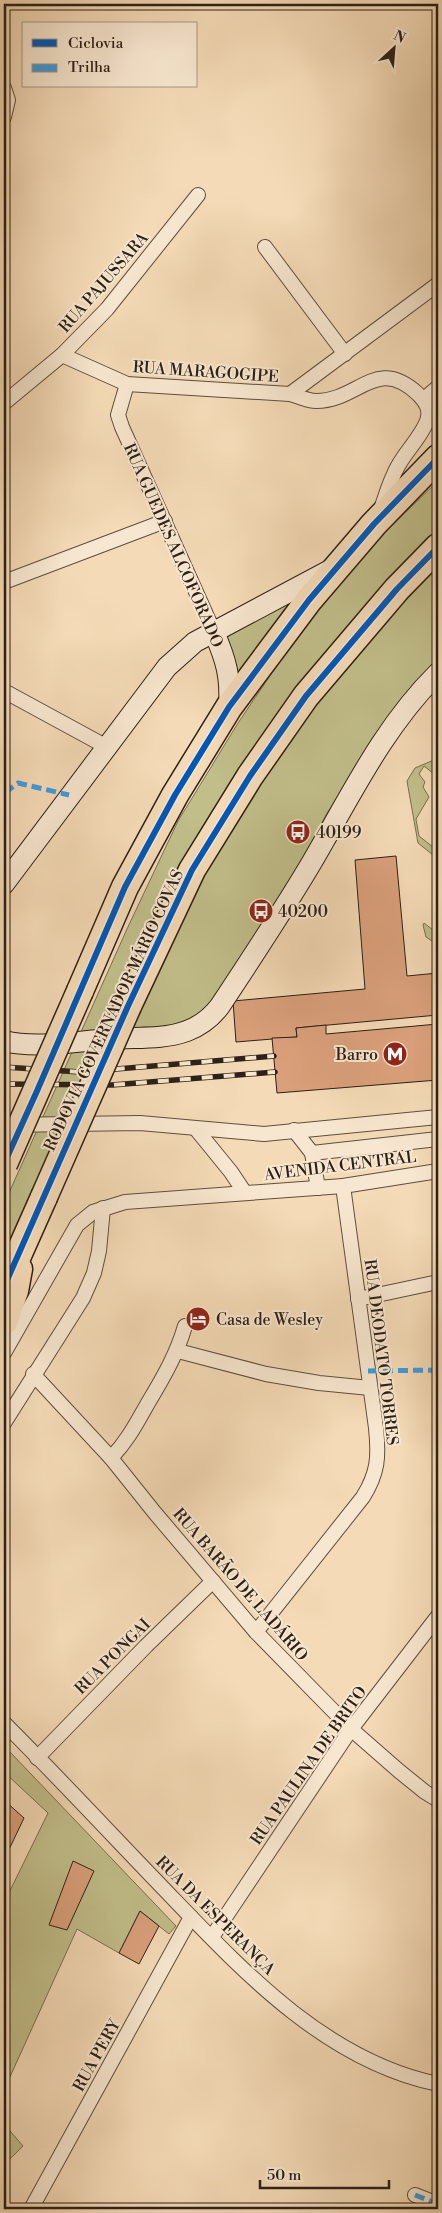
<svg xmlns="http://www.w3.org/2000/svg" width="442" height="2213" font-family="'Libre Bodoni',serif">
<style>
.green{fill:#c1be8a;stroke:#766f50}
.building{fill:#daa07b;stroke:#2c2017}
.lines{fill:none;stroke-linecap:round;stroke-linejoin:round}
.street-casing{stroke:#5e4e3f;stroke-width:16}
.secondary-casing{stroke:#2c2017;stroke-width:22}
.highway-casing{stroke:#2c2017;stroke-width:29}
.street{stroke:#f8e7d0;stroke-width:14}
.secondary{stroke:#f8e7d0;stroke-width:20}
.highway{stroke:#f4dab6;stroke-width:26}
.rail-casing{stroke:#2c2017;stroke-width:5.5}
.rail{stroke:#f8e7d0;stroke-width:4;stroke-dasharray:11;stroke-linecap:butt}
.highway-bridge-casing{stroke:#2c2017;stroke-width:29;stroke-linecap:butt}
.highway-bridge{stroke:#f4dab6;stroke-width:26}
.quiet{stroke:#3d9bdf;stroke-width:5;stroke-dasharray:10 5;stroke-linecap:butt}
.cycleway-casing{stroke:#f8e7d0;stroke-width:9}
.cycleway{stroke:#0057b8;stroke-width:6}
.labels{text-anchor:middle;stroke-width:4;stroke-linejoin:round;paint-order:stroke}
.street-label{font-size:16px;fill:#2c2017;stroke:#f8e7d0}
.poi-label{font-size:16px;fill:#2c2017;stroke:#f8e7d0;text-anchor:start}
</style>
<rect width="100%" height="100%" fill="#f4dab6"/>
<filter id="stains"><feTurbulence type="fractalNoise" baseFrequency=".004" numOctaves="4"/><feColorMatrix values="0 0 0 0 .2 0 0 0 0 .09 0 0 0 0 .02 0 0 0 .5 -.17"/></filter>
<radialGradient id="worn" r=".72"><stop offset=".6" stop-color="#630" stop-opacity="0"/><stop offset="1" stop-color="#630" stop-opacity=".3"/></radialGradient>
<g class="green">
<polygon points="438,481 438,528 293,700 4,1267 4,1204 127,929 178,821 238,723 321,600 386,531"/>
<polygon points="438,557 438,660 411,688 327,813 287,894 215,1004 200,1015 163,1028 143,1027 131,1038 121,1038 156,950 309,704"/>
<polygon points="296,598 234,682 214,647 197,642"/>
<polygon points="434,760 438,761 438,777 424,766 419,774 425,782 423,787 429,797 416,819 419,836 438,851 438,859 418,843 407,781 415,768"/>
<polygon points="424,923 438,934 438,945 426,937 423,925"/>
<polygon points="10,1752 176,1926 169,1934 140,1911 119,1953 77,1929 4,2090 4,1903 48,1813 4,1772 4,1762"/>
<polygon points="4,2124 23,2146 4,2165"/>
</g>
<g class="building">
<polygon points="396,856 407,976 438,973 438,1015 296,1028 297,1037 236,1042 233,1001 365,989 355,860"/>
<polygon points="438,1024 438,1080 277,1093 272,1038 297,1037 296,1028 326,1025 326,1034"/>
<polygon points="5,1801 24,1818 4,1860 4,1803"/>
<polygon points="73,1861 94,1871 67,1930 49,1925"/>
<polygon points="140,1911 159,1926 139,1964 119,1953"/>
</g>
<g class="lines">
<defs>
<g id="street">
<polyline points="4,88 8,100 4,117"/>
<polyline points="265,247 345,354"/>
<path d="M62,355L127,384L290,394C298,396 308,401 316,401C359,401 376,355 418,394C426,402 431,410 427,421C421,437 406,451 398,466C390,480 386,495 381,509"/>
<polyline points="127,384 118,415 122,427 214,632"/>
<polyline points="290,394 438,284"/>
<polyline points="424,399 438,387"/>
<polyline points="4,403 62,355 107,309 198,195"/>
<polyline points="4,582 165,521"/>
<polyline points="4,691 107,747"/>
<polyline points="4,1125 140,1123 264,1134 438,1117"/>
<polyline points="196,1129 231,1172 245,1193"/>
<polyline points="294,1130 312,1153 438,1139"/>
<polyline points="312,1153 318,1188"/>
<polyline points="358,1299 438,1282"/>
<polyline points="178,1351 266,1374 319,1383 370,1388"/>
<polyline points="4,1353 77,1225 93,1212 125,1202 343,1186 438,1171"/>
<polyline points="33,1374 111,1458 155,1513 256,1632 351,1729 399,1771 425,1792 438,1800"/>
<polyline points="4,1423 83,1298 94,1273 99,1251 103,1208"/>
<path d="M111,1458C128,1440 136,1424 148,1403C163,1378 177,1354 185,1326"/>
<path d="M256,1632L363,1497C378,1473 379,1457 376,1428L343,1186"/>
<path d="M4,1723C58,1777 111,1834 164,1889C241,1969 325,2061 438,2084"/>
<polyline points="37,1758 146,1646 213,1581"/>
<polyline points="212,1937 351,1729 438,1616"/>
<polyline points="415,2195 438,2204"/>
<polyline points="31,2209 191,1917"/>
</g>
<g id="secondary">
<path d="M214,632C226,660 231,677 229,707"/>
<polyline points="4,884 167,667 195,642 332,569"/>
<path d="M4,1041C37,1049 77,1041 111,1039C136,1037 162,1040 187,1031C200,1026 211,1018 220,1006C251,959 283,911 312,862C350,797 384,726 438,673"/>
</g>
<g id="highway">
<polyline points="80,991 125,887 175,795 229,707 309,600 374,524 438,458"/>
<polyline points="128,1006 192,870 250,776 306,696 397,589 438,547"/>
<polyline points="4,1287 44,1197"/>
<polyline points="4,1322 15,1291 19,1269"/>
</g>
</defs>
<use href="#street" class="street-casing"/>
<use href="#secondary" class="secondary-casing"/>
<use href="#highway" class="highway-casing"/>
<use href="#street" class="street"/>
<use href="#secondary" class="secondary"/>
<use href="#highway" class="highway"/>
<defs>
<g id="rail">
<polyline points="4,1067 80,1072 274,1056"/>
<polyline points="4,1084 112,1085 275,1072"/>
</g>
</defs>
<use href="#rail" class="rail-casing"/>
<use href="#rail" class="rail"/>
<defs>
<g id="highway-bridge">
<polyline points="4,1164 80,991"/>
<polyline points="44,1197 128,1006"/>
</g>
</defs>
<use href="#highway-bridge" class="highway-bridge-casing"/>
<use href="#highway-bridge" class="highway-bridge"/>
<g class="quiet">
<polyline points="4,789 10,789 18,783 69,795"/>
<polyline points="368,1371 438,1370"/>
<polyline points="415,2195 438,2204"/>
</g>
<defs>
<g id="cycleway">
<polyline points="4,1164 37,1091 125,887 175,795 229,707 309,600 374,524 438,458"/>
<polyline points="4,1287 128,1006 192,870 250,776 306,696 397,589 438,547"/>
</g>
</defs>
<use href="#cycleway" class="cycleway-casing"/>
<use href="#cycleway" class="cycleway"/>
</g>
<defs>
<symbol id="bus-disc" viewBox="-11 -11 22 22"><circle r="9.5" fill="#8f2418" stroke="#f8e7d0"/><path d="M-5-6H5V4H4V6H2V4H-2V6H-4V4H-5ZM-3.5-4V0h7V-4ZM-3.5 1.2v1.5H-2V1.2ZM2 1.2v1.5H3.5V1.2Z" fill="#fff"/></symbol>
<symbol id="metro-disc" viewBox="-11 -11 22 22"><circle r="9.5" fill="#8f2418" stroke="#f8e7d0"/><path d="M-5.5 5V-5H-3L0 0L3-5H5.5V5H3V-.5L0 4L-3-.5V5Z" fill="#fff"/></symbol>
<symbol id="hotel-disc" viewBox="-11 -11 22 22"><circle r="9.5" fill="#8f2418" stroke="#f8e7d0"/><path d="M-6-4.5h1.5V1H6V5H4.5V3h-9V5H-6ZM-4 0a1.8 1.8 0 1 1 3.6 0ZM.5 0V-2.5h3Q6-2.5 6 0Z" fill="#fff"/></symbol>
</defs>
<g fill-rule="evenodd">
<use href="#bus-disc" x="284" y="818" width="28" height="28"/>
<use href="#bus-disc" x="247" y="897" width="28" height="28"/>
<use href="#metro-disc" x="381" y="1040" width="28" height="28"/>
<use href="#hotel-disc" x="184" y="1305" width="28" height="28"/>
</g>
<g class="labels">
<g class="street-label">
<text transform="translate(103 282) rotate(-49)" y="6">RUA PAJUSSARA</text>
<text transform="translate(206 371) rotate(4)" y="6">RUA MARAGOGIPE</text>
<text transform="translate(174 545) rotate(66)" y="6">RUA GUEDES ALCOFORADO</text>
<text transform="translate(113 1010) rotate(-65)" y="6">RODOVIA GOVERNADOR MÁRIO COVAS</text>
<text transform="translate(340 1165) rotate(-7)" y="6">AVENIDA CENTRAL</text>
<text transform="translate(382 1352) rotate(83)" y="6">RUA DEODATO TORRES</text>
<text transform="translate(241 1584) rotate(49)" y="6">RUA BARÃO DE LADÁRIO</text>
<text transform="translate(112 1656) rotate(-45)" y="6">RUA PONGAI</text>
<text transform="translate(308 1765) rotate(-55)" y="6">RUA PAULINA DE BRITO</text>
<text transform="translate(216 1915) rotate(45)" y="6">RUA DA ESPERANÇA</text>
<text transform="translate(96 2055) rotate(-61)" y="6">RUA PERY</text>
</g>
<g class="poi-label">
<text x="316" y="838">40199</text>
<text x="278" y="917">40200</text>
<text x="378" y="1060" text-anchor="end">Barro</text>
<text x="216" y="1325">Casa de Wesley</text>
</g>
</g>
<rect width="442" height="2213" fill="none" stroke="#f4dab6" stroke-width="20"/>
<rect x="5" y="5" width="432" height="2203" fill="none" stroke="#2c2017" stroke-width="2.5"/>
<rect x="10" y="10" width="422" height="2193" fill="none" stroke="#2c2017"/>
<rect x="22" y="22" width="175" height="65" fill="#f8e7d0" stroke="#a69786"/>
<rect x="32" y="39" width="25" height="8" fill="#0057b8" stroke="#a69786"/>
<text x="68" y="48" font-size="15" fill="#2c2017">Ciclovia</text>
<rect x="32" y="64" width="25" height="8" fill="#3d9bdf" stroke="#a69786"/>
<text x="68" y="72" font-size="15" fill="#2c2017">Trilha</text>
<g transform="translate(394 48) rotate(26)" stroke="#f8e7d0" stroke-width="4" paint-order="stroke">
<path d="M0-4L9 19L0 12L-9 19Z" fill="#2c2017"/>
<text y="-8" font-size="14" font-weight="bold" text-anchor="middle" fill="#2c2017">N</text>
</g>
<path d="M260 2180v8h129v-8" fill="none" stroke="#2c2017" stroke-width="2.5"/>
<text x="267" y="2180" font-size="15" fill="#2c2017" stroke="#f8e7d0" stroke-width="4" paint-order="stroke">50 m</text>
<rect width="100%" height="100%" filter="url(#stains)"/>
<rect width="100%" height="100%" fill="url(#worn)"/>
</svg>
